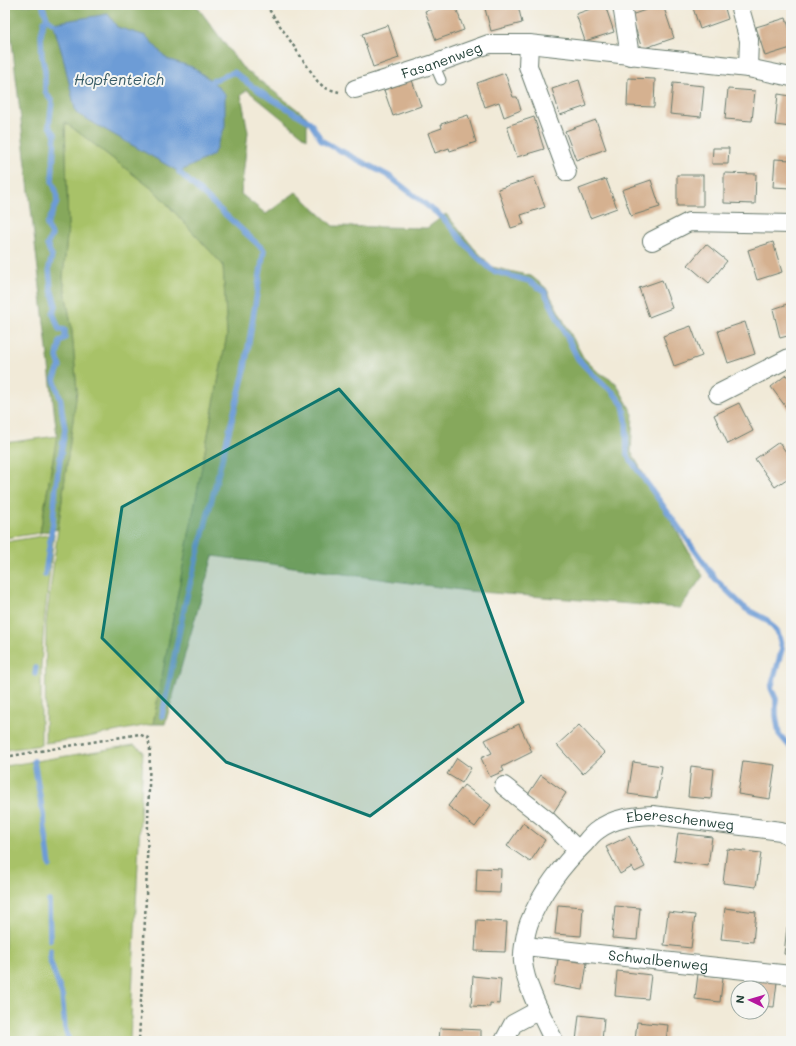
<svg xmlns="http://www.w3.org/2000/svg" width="796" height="1046" font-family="Mali,sans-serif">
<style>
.green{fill:#a8c268;stroke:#64804e}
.forest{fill:#86a85c;stroke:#527248}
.water{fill:#6d9cd6;stroke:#466c85}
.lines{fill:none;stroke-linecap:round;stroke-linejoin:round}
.stream{stroke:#6d9cd6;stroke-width:5.5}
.building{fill:#d5b190}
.service-casing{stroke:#687a6d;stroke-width:11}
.minor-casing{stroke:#687a6d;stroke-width:20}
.path{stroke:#687a6d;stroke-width:2.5;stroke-dasharray:3 3;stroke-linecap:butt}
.service{stroke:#fff;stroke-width:9}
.minor{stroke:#fff;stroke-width:18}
.marked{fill:#0f766e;fill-opacity:0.2;stroke:#0f766e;stroke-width:3;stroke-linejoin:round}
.labels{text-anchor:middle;stroke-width:4;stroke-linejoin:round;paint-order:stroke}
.street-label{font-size:14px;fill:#1f3d34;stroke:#f6f6f2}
.water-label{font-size:15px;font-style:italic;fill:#365a65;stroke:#f6f6f2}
</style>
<rect width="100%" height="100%" fill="#f6f6f2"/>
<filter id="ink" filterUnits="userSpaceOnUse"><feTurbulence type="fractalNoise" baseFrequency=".025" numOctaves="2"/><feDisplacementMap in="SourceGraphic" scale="8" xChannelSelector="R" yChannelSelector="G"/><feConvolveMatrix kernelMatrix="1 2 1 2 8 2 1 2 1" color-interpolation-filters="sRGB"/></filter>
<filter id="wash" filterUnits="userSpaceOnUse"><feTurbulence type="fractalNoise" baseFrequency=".012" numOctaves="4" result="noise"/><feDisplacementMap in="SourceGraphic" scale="16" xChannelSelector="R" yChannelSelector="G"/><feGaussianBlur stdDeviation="0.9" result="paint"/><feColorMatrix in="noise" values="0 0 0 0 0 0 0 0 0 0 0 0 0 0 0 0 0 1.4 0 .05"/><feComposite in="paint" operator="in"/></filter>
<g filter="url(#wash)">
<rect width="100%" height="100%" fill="#f1ead8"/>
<g class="green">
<polygon points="65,122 155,191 223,265 227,335 153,724 83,738 45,743 46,622 58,529 77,391 72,331 63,278 68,226"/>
<polygon points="57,436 40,533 5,538 5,443"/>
<polygon points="54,534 44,623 41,667 41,745 5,750 5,542"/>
<polygon points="134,745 143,751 130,1041 5,1041 5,766"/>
</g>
<polygon class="forest" points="5,5 196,5 242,67 307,117 307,139 247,90 241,95 248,132 241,194 266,214 296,192 333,226 427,228 446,214 473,247 492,267 531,276 546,288 583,357 597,371 616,383 633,414 631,452 703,576 680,608 468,591 213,556 165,724 153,724 227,335 223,265 155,191 65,122 68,226 63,278 72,331 77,391 58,529 40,533 57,436 9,16 5,14"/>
<polygon class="water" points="108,14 117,27 146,36 167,59 192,67 212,81 225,94 225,127 213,155 179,172 76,113 63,57 53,23"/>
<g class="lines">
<g class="stream">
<polyline points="43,7 47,18 53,23"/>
<polyline points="212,81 234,72 249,84 268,97 310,122 322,141 389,176 443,218 473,253 493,271 529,281 544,291 578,359 596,378 613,392 623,405 626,419 627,455 716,580 746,609 767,620 778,633 782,649 771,688 776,699 776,715 779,734 791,748"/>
<polyline points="45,575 53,521 56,485 65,429 62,412 61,401 54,379 60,366 57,357 60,341 65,338 65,330 59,329 53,313 56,306 51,289 49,268 52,256 47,245 52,235 47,225 57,202 56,191 52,181 55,134 49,126 52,102 45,91 45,70 42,57 41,35 44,21 47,18"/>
<polyline points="35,674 36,668"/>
<polyline points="162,716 185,604 244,373 264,250 179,172"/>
<polyline points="34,761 43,814 50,866"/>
<polyline points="49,901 50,940"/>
<polyline points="50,950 50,961 62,995 65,1028 69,1041"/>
</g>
</g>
<g id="blocks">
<g class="building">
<polygon points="443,5 455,5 464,30 436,40 425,11"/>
<polygon points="484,5 518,5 522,23 491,31"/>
<polygon points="602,5 605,5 614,32 585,41 576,14"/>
<polygon points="660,5 663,5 674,38 642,49 631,15"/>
<polygon points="692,5 724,5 728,19 700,29"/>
<polygon points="786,18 791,34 791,48 765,56 756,27"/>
<polygon points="388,25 399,58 373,67 362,34"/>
<polygon points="505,73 513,97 517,97 521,110 504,117 499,102 485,107 477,83"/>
<polygon points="628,78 655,79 654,107 627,106"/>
<polygon points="412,80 421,106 393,116 384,90"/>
<polygon points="579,80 587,106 560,115 552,89"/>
<polygon points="673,83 704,86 701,117 670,114"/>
<polygon points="728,89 755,91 752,121 725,119"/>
<polygon points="778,94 791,96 791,127 775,125"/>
<polygon points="468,115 476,142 450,151 449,148 435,153 428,133 442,128 441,124"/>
<polygon points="534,117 544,149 517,157 507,126"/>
<polygon points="596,120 606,149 576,160 565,131"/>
<polygon points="713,148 729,148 728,164 712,164"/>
<polygon points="775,159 791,160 791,188 773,187"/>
<polygon points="724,173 756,174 755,204 724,203"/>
<rect x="677" y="175" width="26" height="31"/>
<polygon points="534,177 545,207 521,215 524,224 511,228 498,189"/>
<polygon points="606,179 617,208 590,218 579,189"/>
<polygon points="651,180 660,207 631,216 622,190"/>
<polygon points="773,242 782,272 757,280 748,250"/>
<polygon points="706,244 727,261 709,283 688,265"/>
<polygon points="662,280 672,308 649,317 639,288"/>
<polygon points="791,303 791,335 780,338 773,309"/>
<polygon points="745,322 755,354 728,363 718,331"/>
<polygon points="691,326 702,356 674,366 663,336"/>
<polygon points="786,375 791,382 791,414 771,387"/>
<polygon points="739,403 753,431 728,444 714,415"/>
<polygon points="779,442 791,459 791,476 775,487 755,459"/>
<polygon points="519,724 532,752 502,767 504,771 490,777 481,758 492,753 485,740"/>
<polygon points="579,725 605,753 583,774 557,745"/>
<polygon points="457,758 471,768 462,783 447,774"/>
<polygon points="743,761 775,765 770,799 738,794"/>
<polygon points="633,762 662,766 657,798 628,794"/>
<polygon points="691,766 714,769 711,799 688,797"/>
<polygon points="541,775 566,793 553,813 527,796"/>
<polygon points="464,785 491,805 475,827 448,806"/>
<polygon points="523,823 545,840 530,862 507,846"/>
<polygon points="678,833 712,837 708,866 674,861"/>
<polygon points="629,836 645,867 635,872 632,867 620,874 606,847"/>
<polygon points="727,849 761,853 756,887 723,883"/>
<polygon points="477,868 501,869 500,893 476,892"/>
<polygon points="558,905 583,907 581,936 555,934"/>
<polygon points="615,906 640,908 637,940 612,938"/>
<polygon points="725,908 756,912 753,942 721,939"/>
<polygon points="668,912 695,915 691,948 664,945"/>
<polygon points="477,920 507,922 505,952 475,951"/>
<polygon points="787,927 791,927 791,955 784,954"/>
<polygon points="558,959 587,963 583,990 554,985"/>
<polygon points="617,971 651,975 648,999 615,996"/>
<polygon points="698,974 723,977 720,1002 695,999"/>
<polygon points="473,976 501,979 499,1004 490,1003 490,1007 471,1006"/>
<polygon points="747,978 777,982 774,1007 762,1006 762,988 745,988"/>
<polygon points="579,1015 604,1018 602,1041 576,1041"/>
<polygon points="637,1022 668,1025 666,1041 635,1041"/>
<polygon points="440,1028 481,1030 481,1041 439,1041"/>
</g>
</g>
</g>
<g filter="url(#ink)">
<use href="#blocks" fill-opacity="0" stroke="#687a6d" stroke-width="1"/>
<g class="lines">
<defs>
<polyline id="service" points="434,64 441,80"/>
<g id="minor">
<polyline points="622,5 630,56"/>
<polyline points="739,5 749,40 748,68"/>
<polyline points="529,44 528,66 567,172"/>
<path id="s1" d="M355,89L434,64L489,44H529L748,68L791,77"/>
<polyline points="652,241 689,222 791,224"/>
<polyline points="718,394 791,357"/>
<polyline points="504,786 546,819 578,850"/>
<path id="s2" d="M525,946L791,975"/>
<polyline points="504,1041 513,1024 539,1010"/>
<path id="s3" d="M554,1041C544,1020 525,985 523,962C522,952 526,931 529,923C540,894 563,864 585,843C589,838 593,833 598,830C613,818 634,816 653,815L781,831L791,837"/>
</g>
</defs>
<use href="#service" class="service-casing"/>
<use href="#minor" class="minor-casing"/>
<g class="path">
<polyline points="266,5 318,82 325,88 339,92"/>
<polyline points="5,757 139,734 148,738 150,749 146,898 139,1041"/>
</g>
<use href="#service" class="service"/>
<use href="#minor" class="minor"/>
</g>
</g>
<path class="marked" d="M339,389L458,524L523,702L370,816L226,762L102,638L122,507Z"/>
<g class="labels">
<g class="street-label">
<text dy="5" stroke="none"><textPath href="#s1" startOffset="91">Fasanenweg</textPath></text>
<text dy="5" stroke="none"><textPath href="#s3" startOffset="327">Ebereschenweg</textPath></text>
<text dy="5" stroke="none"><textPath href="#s2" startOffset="134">Schwalbenweg</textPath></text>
</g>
<g class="water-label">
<text x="119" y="85">Hopfenteich</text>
</g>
</g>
<rect width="796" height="1046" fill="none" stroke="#f6f6f2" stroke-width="20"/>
<g transform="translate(750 1000) rotate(275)"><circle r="19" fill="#f6f6f2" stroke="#a0aca6"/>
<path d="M0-3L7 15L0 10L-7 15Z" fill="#b5179e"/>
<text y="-6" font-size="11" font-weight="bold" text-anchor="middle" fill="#1f3d34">N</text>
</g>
</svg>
